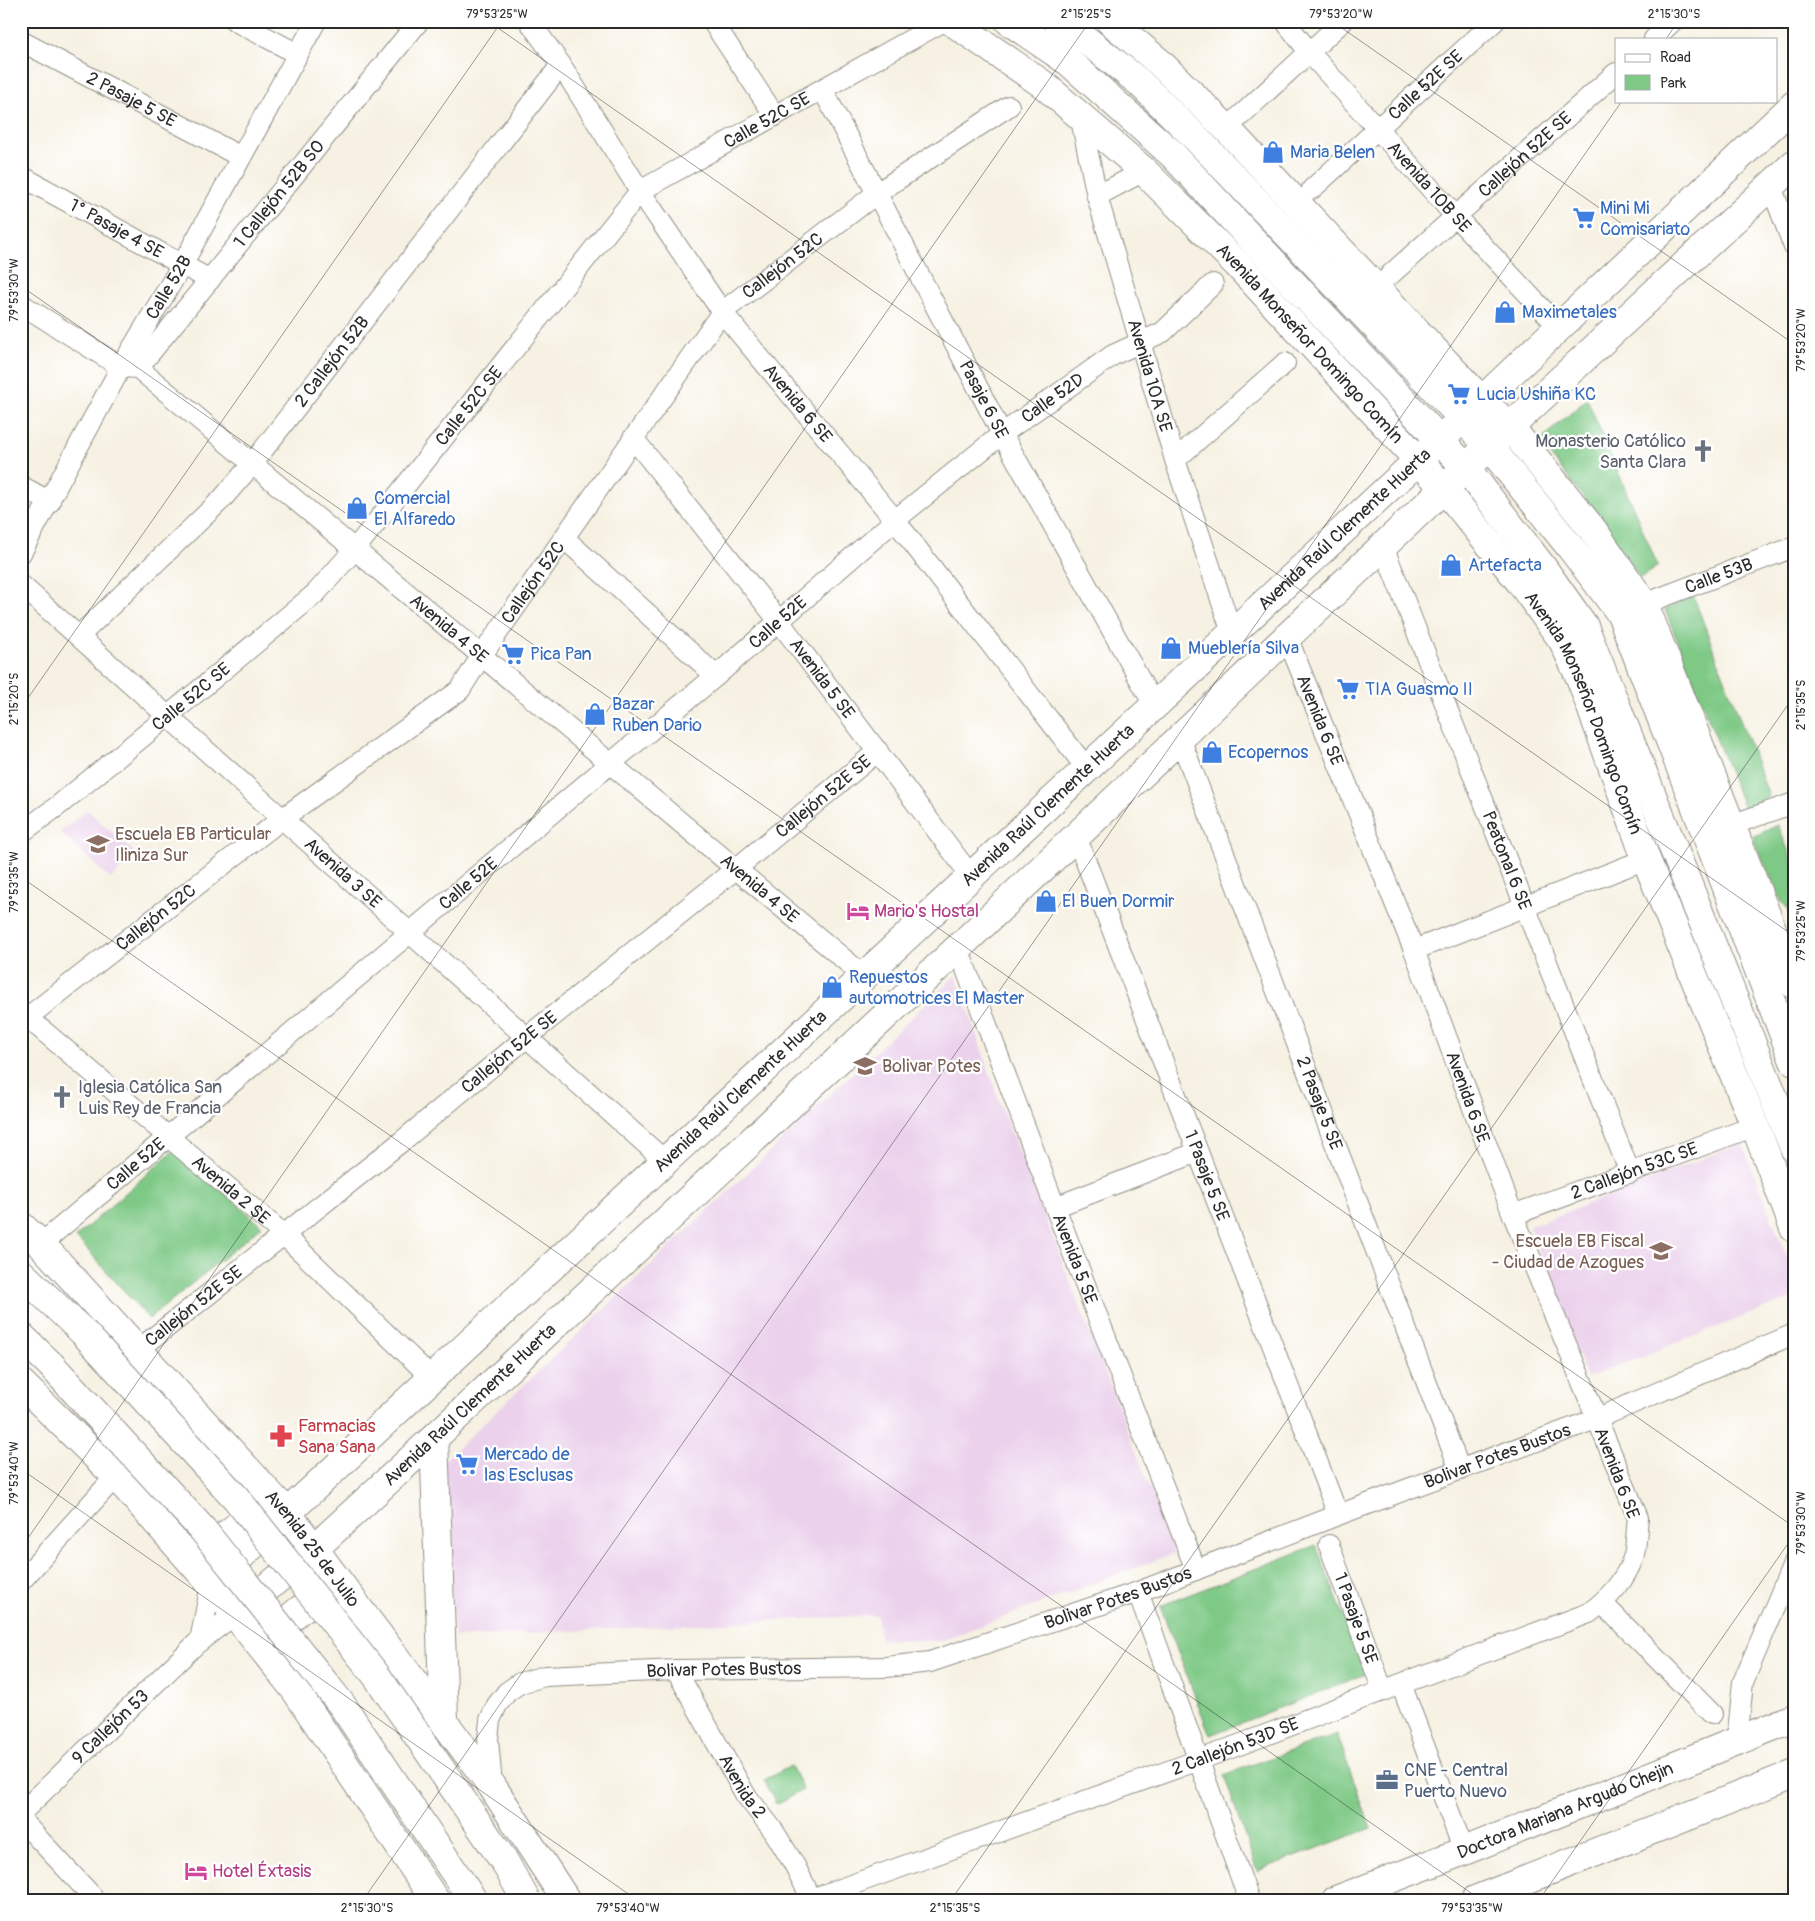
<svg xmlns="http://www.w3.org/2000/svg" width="1815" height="1921" font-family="Pangolin,sans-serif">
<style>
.built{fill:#ebd1ec}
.park{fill:#7ec986;stroke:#547a58}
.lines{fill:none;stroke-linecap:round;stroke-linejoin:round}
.minor-casing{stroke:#908e86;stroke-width:22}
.secondary-casing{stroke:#908e86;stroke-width:30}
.primary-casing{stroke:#908e86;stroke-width:30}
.minor{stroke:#fff;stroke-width:20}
.secondary{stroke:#fff;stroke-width:28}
.primary{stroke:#fff;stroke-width:28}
.primary-bridge-casing{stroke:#908e86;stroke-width:30;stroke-linecap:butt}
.primary-bridge{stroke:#fff;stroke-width:28}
.ticks{fill:none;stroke:#2b2b2b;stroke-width:1;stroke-opacity:0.45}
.labels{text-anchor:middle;stroke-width:4.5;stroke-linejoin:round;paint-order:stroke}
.street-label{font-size:18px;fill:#2b2b2b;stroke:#fff}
.shop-label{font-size:18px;fill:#366cbe;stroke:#fff;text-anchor:start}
.worship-label{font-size:18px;fill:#5b616d;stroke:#fff;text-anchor:end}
.education-label{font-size:18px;fill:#785e54;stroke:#fff;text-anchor:start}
.hotel-label{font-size:18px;fill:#b23c85;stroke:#fff;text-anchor:start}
.health-label{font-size:18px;fill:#be3a42;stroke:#fff;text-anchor:start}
.service-label{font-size:18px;fill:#4e5e75;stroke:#fff;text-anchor:start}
.neatline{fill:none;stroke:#2b2b2b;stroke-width:2}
.ticks-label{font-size:12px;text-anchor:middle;fill:#2b2b2b}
</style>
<rect width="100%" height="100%" fill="#fff"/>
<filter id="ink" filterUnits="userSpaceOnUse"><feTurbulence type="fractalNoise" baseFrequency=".02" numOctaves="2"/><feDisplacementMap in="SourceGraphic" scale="10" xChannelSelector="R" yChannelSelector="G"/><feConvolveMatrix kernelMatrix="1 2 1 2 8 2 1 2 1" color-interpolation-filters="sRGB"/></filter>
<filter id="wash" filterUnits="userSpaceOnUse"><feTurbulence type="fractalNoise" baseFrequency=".0096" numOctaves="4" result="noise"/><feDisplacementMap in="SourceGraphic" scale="20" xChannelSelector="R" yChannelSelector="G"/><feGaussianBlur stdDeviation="1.12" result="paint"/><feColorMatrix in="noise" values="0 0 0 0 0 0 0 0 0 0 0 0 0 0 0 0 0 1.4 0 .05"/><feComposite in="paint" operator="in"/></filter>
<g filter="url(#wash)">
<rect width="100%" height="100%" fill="#f6f1e2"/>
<g class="built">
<polygon points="87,810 137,855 110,879 60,832"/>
<polygon points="956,975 1002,1109 1050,1230 1175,1553 940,1641 880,1639 877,1615 455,1637 443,1462"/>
<polygon points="1742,1143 1794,1276 1794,1297 1587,1378 1529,1227"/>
</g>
<g class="park">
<polygon points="1587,399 1658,566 1640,578 1591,507 1539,441"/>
<polygon points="1693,595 1769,796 1744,808 1665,610"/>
<polygon points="1778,825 1794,865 1794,927 1787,908 1782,902 1752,837"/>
<polygon points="175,1149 262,1226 149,1319 76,1237"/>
<polygon points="1316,1545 1366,1674 1210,1735 1160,1606"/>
<polygon points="1337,1734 1371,1828 1257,1871 1224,1775"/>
<polygon points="791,1766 803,1790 776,1804 764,1780"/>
</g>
</g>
<g filter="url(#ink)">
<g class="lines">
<defs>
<g id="minor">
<polyline points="235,21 298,54"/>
<path id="s1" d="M529,21L561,65L640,191L722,312L895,520L1087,769"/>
<polyline points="712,21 775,116"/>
<path id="s2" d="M1285,21L1309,52L1456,217L1559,327"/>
<polyline points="1654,39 1673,21"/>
<path id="s3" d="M21,41L241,157"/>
<path id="s4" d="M823,90L1002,434L1154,705"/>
<path id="s5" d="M1080,115L1097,196L1175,460L1232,633"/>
<polyline points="1238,118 1343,21"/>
<path id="s6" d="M21,176L210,280"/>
<polyline points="1771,186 1794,247"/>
<path id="s7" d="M1312,189L1495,21"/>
<polyline points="1097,196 1144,171"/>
<path id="s8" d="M1390,275L1616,73"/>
<path id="s9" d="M21,304L121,367L138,368L864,976"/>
<path id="s10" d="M138,368L419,21"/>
<path id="s11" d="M633,438L779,621L971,876"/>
<polyline points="1175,460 1285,363"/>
<polyline points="21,486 50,502"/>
<polyline points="564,538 716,676"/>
<path id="s12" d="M1383,546L1630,1173"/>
<path id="s13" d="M21,553L121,367L182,265L316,21"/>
<path id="s14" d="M21,585L665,1161"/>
<path id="s15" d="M1644,604L1794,547"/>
<path id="s16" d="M79,636L222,499L253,463L561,65"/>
<path id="s17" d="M1180,738L1460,1470"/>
<polyline points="1731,825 1794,803"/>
<path id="s18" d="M21,833L59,805L168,716L316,593L355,549L640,191L944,21"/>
<path id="s19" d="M1076,836L1338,1515"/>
<path id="s20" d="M958,948L1055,1207L1196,1570"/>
<polyline points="1414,950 1646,859"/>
<path id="s21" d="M21,1012L283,1234L432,1378"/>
<path id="s22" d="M21,1024L28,1017L283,818L460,690L482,655L722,312L877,193L1009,106"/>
<polyline points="1055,1207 1198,1152"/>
<path id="s23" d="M1513,1215L1755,1126"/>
<path id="s24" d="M41,1244L611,763L716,676L895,520L1002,434L1113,355L1163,332L1213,284"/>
<path id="s25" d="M138,1350L401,1142L527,1037L737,868L878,751"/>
<path id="s26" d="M1329,1545L1383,1691"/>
<polyline points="21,1581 116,1476"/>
<polyline points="1138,1592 1249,1900"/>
<polyline points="1602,1603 1712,1714"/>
<polyline points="200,1641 211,1584"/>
<path id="s27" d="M676,1670L745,1794L773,1830L794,1864L812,1900"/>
<polyline points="1401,1684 1464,1851"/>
<polyline points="1737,1742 1743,1682 1794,1562"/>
<path id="s28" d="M492,1786L488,1739L490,1720L497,1705L507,1692L520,1683L545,1676L676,1670L886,1667L930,1662L1138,1592L1338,1515L1596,1419L1794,1334"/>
<path id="s29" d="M21,1813L196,1644L235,1614"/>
<polyline points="21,1820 92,1896"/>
<path id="s30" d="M812,1899L1199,1760L1589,1613C1608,1599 1625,1581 1633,1558C1637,1546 1636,1531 1638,1518L1513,1215L1414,950L1287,637"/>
</g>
<g id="secondary">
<path id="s31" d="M951,21L1044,85L1144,171L1237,264L1444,488L1521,583L1563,641L1581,680L1646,859L1755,1126L1794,1228"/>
<polyline points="1009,21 1069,62 1172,154 1466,468 1543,568 1584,626 1794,1148"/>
<polyline points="1057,21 1090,43 1139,82 1198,140 1489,446 1571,548 1621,614 1794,1061"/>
<polyline points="1110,21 1159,62 1227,129 1481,400 1510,427 1593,530 1644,604 1794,985"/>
<path id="s32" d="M214,1581L1441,439L1794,105"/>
<path id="s33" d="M238,1612L315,1548L434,1438L958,948L1489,446L1794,164"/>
<path id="s34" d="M1336,1900L1464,1851L1794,1718"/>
<polyline points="1475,1900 1794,1774"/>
</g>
<g id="primary">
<path id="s35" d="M21,1226L41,1244L287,1513L492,1786L566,1900"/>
<polyline points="21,1273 83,1332"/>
<polyline points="21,1336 51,1365"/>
<polyline points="21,1383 116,1476 211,1584 296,1691 435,1900"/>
<polyline points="434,1438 444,1719"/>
<path d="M192,1550C215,1549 255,1516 260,1494"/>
<path d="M270,1648C281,1620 310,1597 339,1594"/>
</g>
</defs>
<use href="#minor" class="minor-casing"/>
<use href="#secondary" class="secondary-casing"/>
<use href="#primary" class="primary-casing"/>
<use href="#minor" class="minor"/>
<use href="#secondary" class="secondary"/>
<use href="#primary" class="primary"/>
<defs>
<g id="primary-bridge">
<polyline points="83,1332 236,1498 376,1675 504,1861 526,1900"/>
<polyline points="51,1365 203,1530 342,1705 473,1900"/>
</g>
</defs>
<use href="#primary-bridge" class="primary-bridge-casing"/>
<use href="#primary-bridge" class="primary-bridge"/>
</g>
</g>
<path class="ticks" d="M488,21L1794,936M1332,21L1794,344M1666,39L1678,21M21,286L1794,1527M21,708L502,21M21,877L1481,1900M21,1469L637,1900M21,1548L1090,21M363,1900L1622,101M951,1900L1794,696M1539,1900L1794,1535"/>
<defs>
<symbol id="shop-bare" viewBox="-9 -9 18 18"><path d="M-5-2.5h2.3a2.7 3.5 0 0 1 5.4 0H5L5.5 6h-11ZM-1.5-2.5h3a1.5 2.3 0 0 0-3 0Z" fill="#3f7fe0" stroke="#fff" stroke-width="2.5" paint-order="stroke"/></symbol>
<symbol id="supermarket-bare" viewBox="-9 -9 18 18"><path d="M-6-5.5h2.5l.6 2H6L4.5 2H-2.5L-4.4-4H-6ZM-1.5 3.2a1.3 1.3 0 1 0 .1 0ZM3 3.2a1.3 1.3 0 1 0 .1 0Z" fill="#3f7fe0" stroke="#fff" stroke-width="2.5" paint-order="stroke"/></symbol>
<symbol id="church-bare" viewBox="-9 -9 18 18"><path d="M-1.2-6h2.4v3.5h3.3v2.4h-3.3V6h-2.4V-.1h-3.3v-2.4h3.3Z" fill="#6b7280" stroke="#fff" stroke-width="2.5" paint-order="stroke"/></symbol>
<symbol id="school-bare" viewBox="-9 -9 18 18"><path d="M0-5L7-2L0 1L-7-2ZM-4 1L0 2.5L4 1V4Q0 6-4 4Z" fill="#8d6e63" stroke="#fff" stroke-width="2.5" paint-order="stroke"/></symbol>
<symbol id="hotel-bare" viewBox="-9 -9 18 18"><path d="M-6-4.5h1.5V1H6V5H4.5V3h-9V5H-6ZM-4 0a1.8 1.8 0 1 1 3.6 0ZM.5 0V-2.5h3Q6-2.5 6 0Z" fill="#d1479c" stroke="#fff" stroke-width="2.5" paint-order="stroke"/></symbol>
<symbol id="pharmacy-bare" viewBox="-9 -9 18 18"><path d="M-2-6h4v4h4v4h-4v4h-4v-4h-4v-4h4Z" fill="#e0444e" stroke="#fff" stroke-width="2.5" paint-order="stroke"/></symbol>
<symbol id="office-bare" viewBox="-9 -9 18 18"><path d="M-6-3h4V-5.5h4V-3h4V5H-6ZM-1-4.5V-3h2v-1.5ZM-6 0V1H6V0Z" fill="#5c6f8a" stroke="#fff" stroke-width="2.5" paint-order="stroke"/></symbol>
</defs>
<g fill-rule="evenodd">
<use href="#shop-bare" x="1257" y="136" width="32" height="32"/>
<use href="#supermarket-bare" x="1568" y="202" width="32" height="32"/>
<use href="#shop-bare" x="1489" y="296" width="32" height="32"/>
<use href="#supermarket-bare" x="1443" y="378" width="32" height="32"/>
<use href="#church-bare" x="1687" y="435" width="32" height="32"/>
<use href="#shop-bare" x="341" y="492" width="32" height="32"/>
<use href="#shop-bare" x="1435" y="549" width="32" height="32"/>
<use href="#shop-bare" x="1155" y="632" width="32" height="32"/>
<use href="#supermarket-bare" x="497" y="638" width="32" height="32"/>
<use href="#supermarket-bare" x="1332" y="673" width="32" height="32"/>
<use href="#shop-bare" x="579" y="698" width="32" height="32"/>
<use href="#shop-bare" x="1196" y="736" width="32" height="32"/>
<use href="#school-bare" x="82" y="828" width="32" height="32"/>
<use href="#shop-bare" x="1030" y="885" width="32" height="32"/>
<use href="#hotel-bare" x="842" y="895" width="32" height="32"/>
<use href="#shop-bare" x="816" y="971" width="32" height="32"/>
<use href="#school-bare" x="849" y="1050" width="32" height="32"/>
<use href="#church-bare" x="46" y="1081" width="32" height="32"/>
<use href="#school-bare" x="1645" y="1235" width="32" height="32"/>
<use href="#pharmacy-bare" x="265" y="1420" width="32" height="32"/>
<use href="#supermarket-bare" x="451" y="1448" width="32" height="32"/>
<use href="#office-bare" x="1371" y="1764" width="32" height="32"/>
<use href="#hotel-bare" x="180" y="1855" width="32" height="32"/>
</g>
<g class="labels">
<g class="street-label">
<text dy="6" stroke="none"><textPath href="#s7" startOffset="154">Calle 52E SE</textPath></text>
<text dy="6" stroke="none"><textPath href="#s3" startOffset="125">2 Pasaje 5 SE</textPath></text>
<text dy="6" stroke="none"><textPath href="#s18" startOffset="1042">Calle 52C SE</textPath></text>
<text dy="6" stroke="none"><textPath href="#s8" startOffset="181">Callejón 52E SE</textPath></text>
<text dy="6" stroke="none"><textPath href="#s2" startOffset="220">Avenida 10B SE</textPath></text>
<text dy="6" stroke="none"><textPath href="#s10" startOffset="224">1 Callejón 52B SO</textPath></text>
<text dy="6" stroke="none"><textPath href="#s6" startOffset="109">1° Pasaje 4 SE</textPath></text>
<text dy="6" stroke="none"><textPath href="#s22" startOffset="1088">Callejón 52C</textPath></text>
<text dy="6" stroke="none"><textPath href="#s13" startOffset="304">Calle 52B</textPath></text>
<text dy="6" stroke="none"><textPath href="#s31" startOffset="484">Avenida Monseñor Domingo Comín</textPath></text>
<text dy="6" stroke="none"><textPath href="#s16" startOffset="374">2 Callejón 52B</textPath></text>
<text dy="6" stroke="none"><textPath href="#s5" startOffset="270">Avenida 10A SE</textPath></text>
<text dy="6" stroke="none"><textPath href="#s24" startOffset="1319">Calle 52D</textPath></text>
<text dy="6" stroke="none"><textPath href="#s4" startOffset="349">Pasaje 6 SE</textPath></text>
<text dy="6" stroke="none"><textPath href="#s1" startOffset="468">Avenida 6 SE</textPath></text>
<text dy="6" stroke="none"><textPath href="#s18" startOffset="622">Calle 52C SE</textPath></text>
<text dy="6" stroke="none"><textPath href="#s32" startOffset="1544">Avenida Raúl Clemente Huerta</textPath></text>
<text dy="6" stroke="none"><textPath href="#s15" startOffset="80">Calle 53B</textPath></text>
<text dy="6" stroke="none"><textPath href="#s22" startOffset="682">Callejón 52C</textPath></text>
<text dy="6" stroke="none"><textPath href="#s24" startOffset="964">Calle 52E</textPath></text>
<text dy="6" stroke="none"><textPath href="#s9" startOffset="541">Avenida 4 SE</textPath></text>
<text dy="6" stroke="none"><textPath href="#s11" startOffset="306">Avenida 5 SE</textPath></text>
<text dy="6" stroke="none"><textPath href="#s18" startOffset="218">Calle 52C SE</textPath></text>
<text dy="6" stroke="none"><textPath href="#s31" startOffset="949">Avenida Monseñor Domingo Comín</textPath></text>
<text transform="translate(1320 720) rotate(68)" y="6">Avenida 6 SE</text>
<text dy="6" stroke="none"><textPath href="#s25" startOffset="881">Callejón 52E SE</textPath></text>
<text dy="6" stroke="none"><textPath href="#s32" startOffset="1139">Avenida Raúl Clemente Huerta</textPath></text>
<text dy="6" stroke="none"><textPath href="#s12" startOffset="338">Peatonal 6 SE</textPath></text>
<text dy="6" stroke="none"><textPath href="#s14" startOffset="432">Avenida 3 SE</textPath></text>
<text dy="6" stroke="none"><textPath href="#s24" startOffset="559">Calle 52E</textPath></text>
<text dy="6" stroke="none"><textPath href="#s9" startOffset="946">Avenida 4 SE</textPath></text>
<text dy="6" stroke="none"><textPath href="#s22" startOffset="172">Callejón 52C</textPath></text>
<text dy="6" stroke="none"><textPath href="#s25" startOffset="476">Callejón 52E SE</textPath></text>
<text dy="6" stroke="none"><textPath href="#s32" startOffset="719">Avenida Raúl Clemente Huerta</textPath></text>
<text transform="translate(1468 1097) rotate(70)" y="6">Avenida 6 SE</text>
<text dy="6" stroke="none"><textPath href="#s17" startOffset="391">2 Pasaje 5 SE</textPath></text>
<text dy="6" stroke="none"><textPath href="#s24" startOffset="124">Calle 52E</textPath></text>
<text dy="6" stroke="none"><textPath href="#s23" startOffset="129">2 Callejón 53C SE</textPath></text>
<text dy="6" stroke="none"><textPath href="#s19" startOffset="364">1 Pasaje 5 SE</textPath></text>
<text dy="6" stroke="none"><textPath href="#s21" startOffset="275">Avenida 2 SE</textPath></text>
<text dy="6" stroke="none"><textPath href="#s20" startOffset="332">Avenida 5 SE</textPath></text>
<text dy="6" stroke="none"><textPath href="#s25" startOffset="71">Callejón 52E SE</textPath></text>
<text dy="6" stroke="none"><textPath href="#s33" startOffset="311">Avenida Raúl Clemente Huerta</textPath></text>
<text dy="6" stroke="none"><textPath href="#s28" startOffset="1130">Bolivar Potes Bustos</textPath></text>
<text transform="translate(1617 1473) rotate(69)" y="6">Avenida 6 SE</text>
<text dy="6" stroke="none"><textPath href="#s35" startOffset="435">Avenida 25 de Julio</textPath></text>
<text dy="6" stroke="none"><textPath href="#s28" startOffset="725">Bolivar Potes Bustos</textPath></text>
<text dy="6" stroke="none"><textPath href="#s26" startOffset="78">1 Pasaje 5 SE</textPath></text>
<text dy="6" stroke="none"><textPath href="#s28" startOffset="320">Bolivar Potes Bustos</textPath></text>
<text dy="6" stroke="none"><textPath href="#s29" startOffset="124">9 Callejón 53</textPath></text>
<text dy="6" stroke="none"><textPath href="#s30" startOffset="450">2 Callejón 53D SE</textPath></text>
<text dy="6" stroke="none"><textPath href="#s27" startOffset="134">Avenida 2</textPath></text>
<text dy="6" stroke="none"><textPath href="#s34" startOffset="246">Doctora Mariana Argudo Chejin</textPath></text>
</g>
<g class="shop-label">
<text x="1290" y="158">Maria Belen</text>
<text x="1600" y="214">Mini Mi<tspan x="1600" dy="21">Comisariato</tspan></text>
<text x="1522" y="318">Maximetales</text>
<text x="1476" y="400">Lucia Ushiña KC</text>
<text x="374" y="504">Comercial<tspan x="374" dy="21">El Alfaredo</tspan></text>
<text x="1468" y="571">Artefacta</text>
<text x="1188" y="654">Mueblería Silva</text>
<text x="530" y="660">Pica Pan</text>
<text x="1365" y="695">TIA Guasmo II</text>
<text x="612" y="710">Bazar<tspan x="612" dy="21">Ruben Dario</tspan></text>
<text x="1228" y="758">Ecopernos</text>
<text x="1062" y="907">El Buen Dormir</text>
<text x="849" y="983">Repuestos<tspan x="849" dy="21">automotrices El Master</tspan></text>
<text x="484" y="1460">Mercado de<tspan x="484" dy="21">las Esclusas</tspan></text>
</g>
<g class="worship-label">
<text x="1686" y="447">Monasterio Católico<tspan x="1686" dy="21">Santa Clara</tspan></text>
<text x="78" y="1093" text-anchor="start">Iglesia Católica San<tspan x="78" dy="21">Luis Rey de Francia</tspan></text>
</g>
<g class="education-label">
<text x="115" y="840">Escuela EB Particular<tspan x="115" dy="21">Iliniza Sur</tspan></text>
<text x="882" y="1072">Bolivar Potes</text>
<text x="1644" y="1247" text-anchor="end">Escuela EB Fiscal<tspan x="1644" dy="21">- Ciudad de Azogues</tspan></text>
</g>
<g class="hotel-label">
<text x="874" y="917">Mario's Hostal</text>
<text x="212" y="1877">Hotel Éxtasis</text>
</g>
<g class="health-label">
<text x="298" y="1432">Farmacias<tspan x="298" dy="21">Sana Sana</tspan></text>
</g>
<g class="service-label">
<text x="1404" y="1776">CNE - Central<tspan x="1404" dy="21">Puerto Nuevo</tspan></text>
</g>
</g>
<rect width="1815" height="1921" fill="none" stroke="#fff" stroke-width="55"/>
<rect x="1615" y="38" width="162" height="65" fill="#ffffff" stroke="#aaaaaa"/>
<rect x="1625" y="54" width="25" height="8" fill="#ffffff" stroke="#aaaaaa"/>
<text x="1660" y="62" font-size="15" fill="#2b2b2b">Road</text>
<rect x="1625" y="75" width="25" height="15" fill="#7ec986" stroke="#aaaaaa"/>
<text x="1660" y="88" font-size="15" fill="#2b2b2b">Park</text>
<rect x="28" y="28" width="1760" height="1866" class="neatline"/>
<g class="ticks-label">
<text x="497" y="18">79°53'25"W</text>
<text x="1086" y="18">2°15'25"S</text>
<text x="1341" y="18">79°53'20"W</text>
<text x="1674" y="18">2°15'30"S</text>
<text transform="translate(14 290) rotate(-90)" y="4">79°53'30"W</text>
<text transform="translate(1801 340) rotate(-90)" y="4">79°53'20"W</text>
<text transform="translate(14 699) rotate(-90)" y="4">2°15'20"S</text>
<text transform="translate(1801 705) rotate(-90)" y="4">2°15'35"S</text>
<text transform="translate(14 882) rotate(-90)" y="4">79°53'35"W</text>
<text transform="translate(1801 931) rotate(-90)" y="4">79°53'25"W</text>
<text transform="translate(14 1473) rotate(-90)" y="4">79°53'40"W</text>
<text transform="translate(1801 1523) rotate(-90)" y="4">79°53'30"W</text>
<text x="367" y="1912">2°15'30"S</text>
<text x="628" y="1912">79°53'40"W</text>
<text x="955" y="1912">2°15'35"S</text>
<text x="1472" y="1912">79°53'35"W</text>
</g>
</svg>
